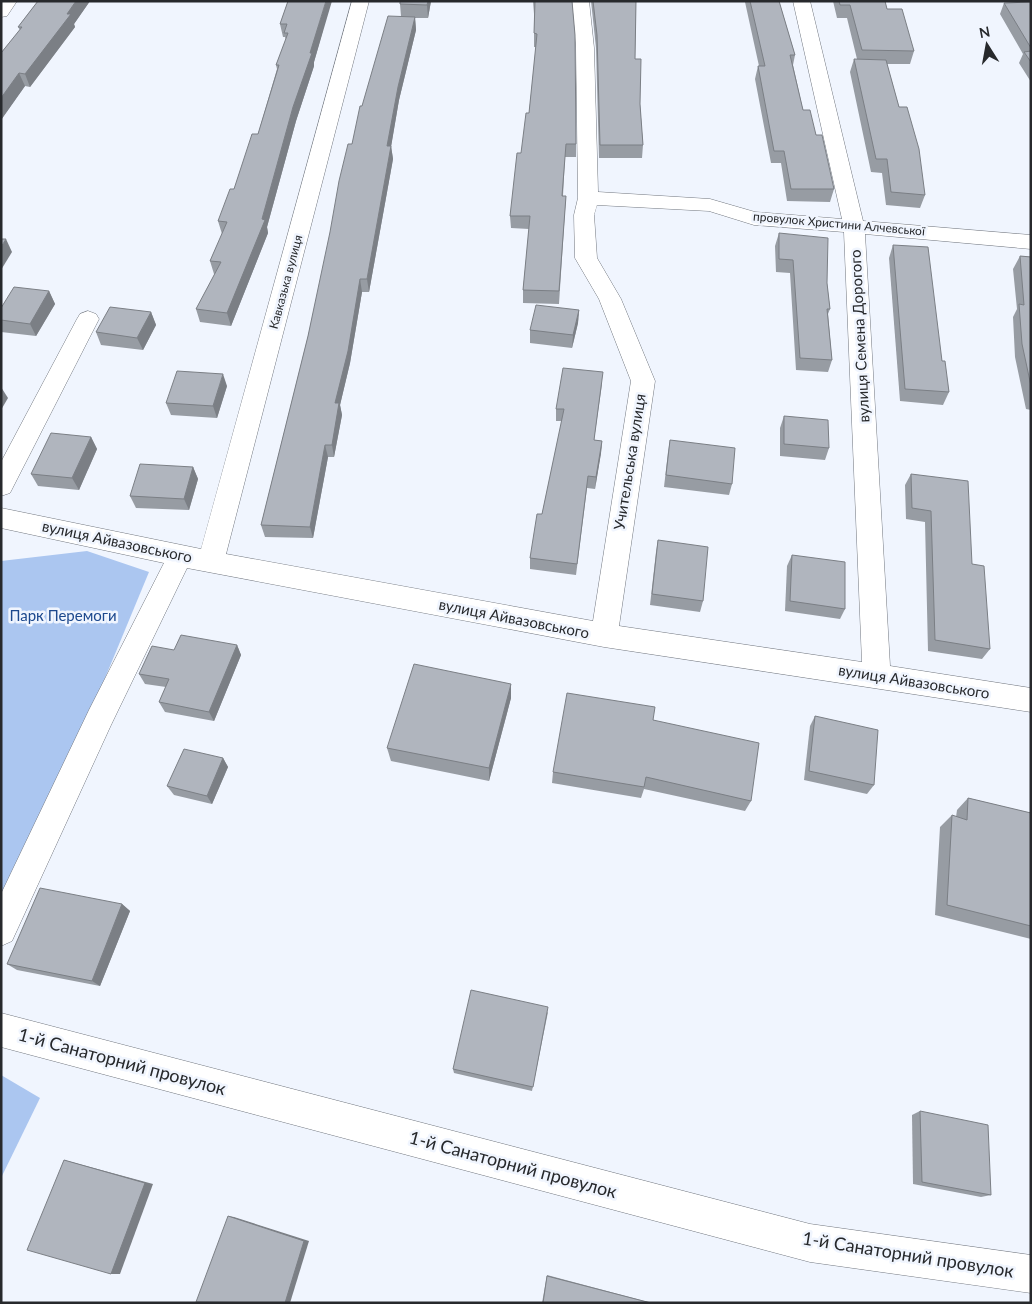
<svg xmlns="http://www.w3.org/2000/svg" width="1032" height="1304" font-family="Lato,sans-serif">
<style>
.green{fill:#abc6f0}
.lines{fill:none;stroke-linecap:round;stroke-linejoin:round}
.minor-casing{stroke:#737880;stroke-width:1}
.minor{fill:#fff;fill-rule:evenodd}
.wall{fill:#979ca3}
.shaded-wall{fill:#7b7f85}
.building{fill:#b0b5be;stroke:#7b7f85}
.labels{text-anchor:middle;stroke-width:5;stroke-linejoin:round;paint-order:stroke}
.far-street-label{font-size:12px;fill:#27292c;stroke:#f0f5fe}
.street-label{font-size:15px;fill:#27292c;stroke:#f0f5fe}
.park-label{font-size:15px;fill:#1c488d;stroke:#f0f5fe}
.near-street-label{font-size:18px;fill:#27292c;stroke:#f0f5fe}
</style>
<rect width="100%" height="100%" fill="#f0f5fe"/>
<g class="green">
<polygon points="87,551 149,572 98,695 1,909 1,561"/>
<polygon points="1,1075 40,1098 1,1178"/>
</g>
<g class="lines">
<defs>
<g id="minor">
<polygon points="1,1 17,1 7,16 1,17"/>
<path d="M352,1H369L226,554L593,621L631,381L599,299L575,258L574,215L578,198L576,48L572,1H589L594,48L598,192L710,199L755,212L842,219L793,1H810L863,221L1031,235V249L865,234L890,666L1031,688V712L604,647L187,568L111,725L12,941L1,946V894L89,710L164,563L1,528V508L201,549ZM597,205L709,211L754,225L844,232L862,662L619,626L655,381L621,299L597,258L594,215Z"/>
<polygon points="88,311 96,314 99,319 10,493 1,496 1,462 77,319 80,314"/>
<polygon points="1,1013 810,1224 1031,1255 1031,1293 810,1262 1,1047"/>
</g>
</defs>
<use href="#minor" class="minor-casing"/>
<use href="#minor" class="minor"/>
</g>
<g class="wall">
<polygon points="38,1 90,1 74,24 75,27 30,87 25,86 1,120 1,53 20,30 18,27"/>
<polygon points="288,1 323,30 314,62 314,66 296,121 267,227 268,233 231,326 200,322 196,309 215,274 214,274 210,261 222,234 218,221 234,189 258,134 277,69 276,65 286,40 285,37 283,37 280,24"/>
<polygon points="400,1 431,1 428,18 415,18 416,30 399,100 391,146 393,159 369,292 362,292 350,363 340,405 342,415 334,457 328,457 313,538 265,537 261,525 308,336 352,144 362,106 401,16 400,4"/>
<polygon points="533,1 572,1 576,144 576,157 565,157 563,196 566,196 559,304 523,303 523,290 529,229 511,228 510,216 529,113 536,47 534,47 534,14"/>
<polygon points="591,1 636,1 635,59 640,104 643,145 642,158 599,158 596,48"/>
<polygon points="737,1 779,1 795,55 793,65 803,110 816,135 834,189 830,202 787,201 781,163 771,163 755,79 758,66 759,66 745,2 737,2"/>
<polygon points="833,1 885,1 887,9 914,51 910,64 887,64 899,107 925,195 920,208 886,205 882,173 871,172 850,72 854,59 857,59 847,18 837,18"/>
<polygon points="1031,2 1031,82 1019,63 1023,54 1000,14 1004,3"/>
<polygon points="779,233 827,283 830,309 828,314 832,360 828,372 796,370 790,273 776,272 775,246"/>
<polygon points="893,245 942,361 949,392 943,405 900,401 889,258"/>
<polygon points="1020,256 1031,257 1031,410 1026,409 1015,357 1013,317 1017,309 1013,269"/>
<polygon points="49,291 55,304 36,336 1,332 1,308"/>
<polygon points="579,310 578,323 572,348 530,343 530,330"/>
<polygon points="151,312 156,325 143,350 101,345 96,332"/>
<polygon points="602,384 594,440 602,441 601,453 595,489 587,488 576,575 530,569 530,558 542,514 562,421 556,421 556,409"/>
<polygon points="227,386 217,418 171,415 166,403"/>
<polygon points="784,416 829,448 825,460 780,456 780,428"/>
<polygon points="91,437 97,449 79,490 38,486 31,474"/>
<polygon points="670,440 732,484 729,495 664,487 668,452"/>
<polygon points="193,467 198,479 189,510 136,508 130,496"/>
<polygon points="911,474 972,564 990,649 982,659 928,651 925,522 906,519 905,485"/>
<polygon points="658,540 703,601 700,612 650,605 656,552"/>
<polygon points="792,555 845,609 840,619 785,611 787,566"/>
<polygon points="237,645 241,655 214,721 165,712 159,702 166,687 145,684 139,674 174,650"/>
<polygon points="511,684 511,698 489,781 391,761 387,748"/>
<polygon points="815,716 874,785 867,794 804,780 810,726"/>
<polygon points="653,720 751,801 745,811 644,789 641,798 552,783 553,772"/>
<polygon points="223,758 228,767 212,804 174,795 167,786"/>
<polygon points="968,798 1031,813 1031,939 935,915 940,827 952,815 956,817 957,810"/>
<polygon points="122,904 130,911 100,986 17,970 7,964"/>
<polygon points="548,1012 532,1091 454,1073 453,1069"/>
<polygon points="920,1111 991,1195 981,1197 913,1184 912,1115"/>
<polygon points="547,1275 648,1302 651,1303 542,1303"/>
</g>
<g class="shaded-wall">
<polygon points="76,1 90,1 74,24 75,27 30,87 25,74"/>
<polygon points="326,1 332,1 314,62 314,66 296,121 267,227 268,233 231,326 227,313 262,219 293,107"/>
<polygon points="428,1 431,1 428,18 427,5"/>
<polygon points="415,17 416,30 399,100 389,159 387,146 398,87"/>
<polygon points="19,73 25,86 1,120 1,98"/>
<polygon points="391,146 393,159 369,292 367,279"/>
<polygon points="6,239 12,252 1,270 1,247"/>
<polygon points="360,279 362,292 350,363 340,405 342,415 334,457 332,445 335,403"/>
<polygon points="49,291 55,304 36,336 30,324"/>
<polygon points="579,310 578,323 572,348 573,335"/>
<polygon points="151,312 156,325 143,350 137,338"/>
<polygon points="223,374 227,386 217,418 213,406"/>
<polygon points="1,387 8,398 1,410"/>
<polygon points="91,437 97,449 79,490 72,478"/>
<polygon points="602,441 601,453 595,489 596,477"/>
<polygon points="325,445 328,457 313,538 310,527"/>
<polygon points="193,467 198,479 189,510 184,499"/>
<polygon points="237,645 241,655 214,721 209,712"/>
<polygon points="511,684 511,698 489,781 489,768"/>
<polygon points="223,758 228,767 212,804 207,796"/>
<polygon points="122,904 130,911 100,986 92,981"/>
<polygon points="64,1160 153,1184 120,1274 111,1274"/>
<polygon points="228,1216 234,1217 309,1241 290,1303 285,1303"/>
</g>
<g class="building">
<polygon points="38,1 76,1 67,14 71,14 25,74 19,73 1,98 1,53 22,27 18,27"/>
<polygon points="288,1 326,1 310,53 312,53 293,107 262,219 265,220 227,313 196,309 221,262 210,261 227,222 218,221 230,189 234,189 252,134 258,134 279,65 276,65 288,33 284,33 287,24 280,24"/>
<polygon points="400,1 428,1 427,5 400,4"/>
<polygon points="535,1 572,1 575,35 576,144 566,144 562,196 566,196 559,291 523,290 530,216 510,216 517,153 521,153 526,113 529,113 537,34 534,33"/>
<polygon points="593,1 636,1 635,59 641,59 640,104 643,145 600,145 597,35"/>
<polygon points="750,1 779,1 795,55 790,55 803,110 810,110 816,135 822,135 834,189 791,189 784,151 774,151 758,66 765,66"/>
<polygon points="839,1 885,1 887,9 902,9 914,51 862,50 850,5 840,5"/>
<polygon points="1031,2 1031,48 1004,3"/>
<polygon points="388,16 415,17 398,87 387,146 391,146 367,279 360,279 348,351 335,403 339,403 332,445 325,445 310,527 261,525 308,336 330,232 339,181 348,144 352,144 360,106 362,106"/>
<polygon points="1031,51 1031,62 1024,52"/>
<polygon points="854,59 886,60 899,107 907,107 919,149 925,195 891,192 887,159 876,159"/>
<polygon points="779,233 828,238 827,283 830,309 827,309 832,360 800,358 793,260 779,259"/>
<polygon points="1,239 6,239 1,247"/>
<polygon points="893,245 928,247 942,361 945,361 949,392 905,389"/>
<polygon points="1020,256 1031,257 1031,386 1022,344 1019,304 1024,305"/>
<polygon points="14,287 49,291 30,324 1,320 1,308"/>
<polygon points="536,305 579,310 573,335 530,330"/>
<polygon points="110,307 151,312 137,338 96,332"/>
<polygon points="563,368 603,372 594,440 602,441 596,477 588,476 577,564 530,558 537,514 542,514 564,409 556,409"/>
<polygon points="177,371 223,374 213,406 166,403"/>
<polygon points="784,416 828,420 829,448 784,444"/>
<polygon points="51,433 91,437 72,478 31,474"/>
<polygon points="670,440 735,448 732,484 666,475"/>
<polygon points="140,464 193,467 184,499 130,496"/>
<polygon points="911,474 968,481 972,564 984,566 990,649 935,640 931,511 912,508"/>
<polygon points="658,540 708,547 703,601 652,594"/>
<polygon points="792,555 845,562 845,609 790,601"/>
<polygon points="181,635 237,645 209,712 159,702 169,679 139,674 152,646 174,650"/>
<polygon points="414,664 511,684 489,768 387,748"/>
<polygon points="567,693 655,707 653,720 759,743 751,801 646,777 644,787 553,772"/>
<polygon points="815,716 878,730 874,785 809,771"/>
<polygon points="184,749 223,758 207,796 167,786"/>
<polygon points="968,798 1031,813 1031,926 947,905 952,815 967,820"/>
<polygon points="40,888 122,904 92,981 7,964"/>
<polygon points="471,990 548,1007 533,1087 453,1069"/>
<polygon points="920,1111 988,1125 991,1195 922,1182"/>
<polygon points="64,1160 145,1183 111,1274 27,1250"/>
<polygon points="228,1216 304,1241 285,1303 196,1302"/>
<polygon points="547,1276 651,1303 543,1303"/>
</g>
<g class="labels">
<g class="far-street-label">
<text transform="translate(839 224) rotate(5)" y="4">провулок Христини Алчевської</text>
<text transform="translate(286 282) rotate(-75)" y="4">Кавказька вулиця</text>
</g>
<g class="street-label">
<text transform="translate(860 336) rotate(-93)" y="5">вулиця Семена Дорогого</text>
<text transform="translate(630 462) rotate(-81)" y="5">Учительська вулиця</text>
<text transform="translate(117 542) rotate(12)" y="5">вулиця Айвазовського</text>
<text transform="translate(514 619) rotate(11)" y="5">вулиця Айвазовського</text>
<text transform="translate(914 682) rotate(9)" y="5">вулиця Айвазовського</text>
</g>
<g class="park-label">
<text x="63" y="621">Парк Перемоги</text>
</g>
<g class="near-street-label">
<text transform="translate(122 1062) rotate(15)" y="6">1-й Санаторний провулок</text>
<text transform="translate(513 1165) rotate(15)" y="6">1-й Санаторний провулок</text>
<text transform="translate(908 1255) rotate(9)" y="6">1-й Санаторний провулок</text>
</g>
</g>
<rect width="1032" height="1304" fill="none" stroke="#27292c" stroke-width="5"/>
<g transform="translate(987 45) rotate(349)" stroke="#f0f5fe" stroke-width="4" paint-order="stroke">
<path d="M0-4L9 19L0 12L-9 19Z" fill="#27292c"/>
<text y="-8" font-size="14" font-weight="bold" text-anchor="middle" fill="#27292c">N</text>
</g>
</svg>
